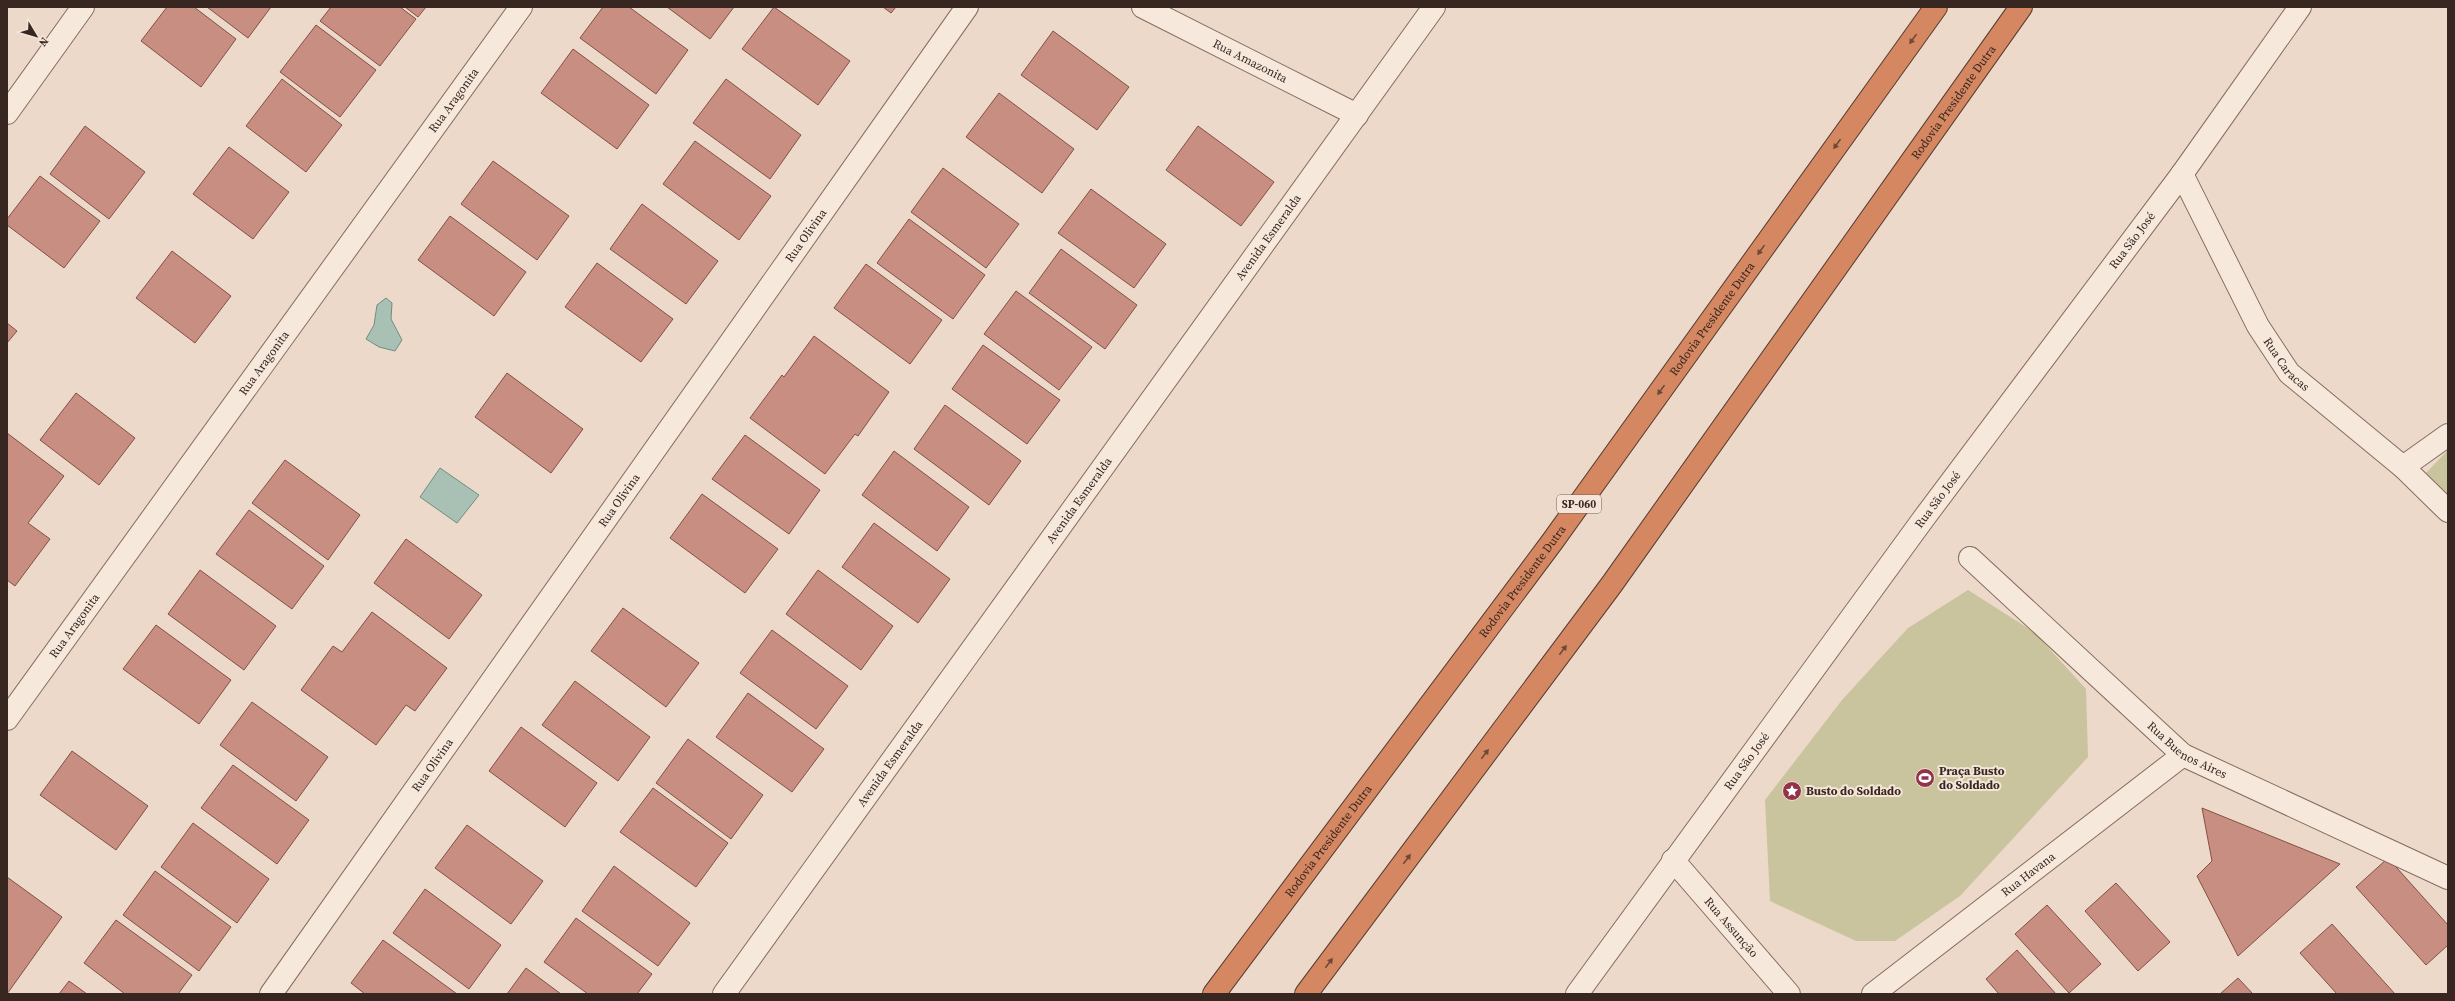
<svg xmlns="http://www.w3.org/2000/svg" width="2455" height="1001" font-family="'Source Serif 4',serif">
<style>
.green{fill:#c9c49d}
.water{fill:#a9c0b4;stroke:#708e80}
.building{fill:#c78e81;stroke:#845046}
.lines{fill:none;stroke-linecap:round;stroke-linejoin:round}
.street-casing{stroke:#876b5f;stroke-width:24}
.highway-casing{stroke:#553b32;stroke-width:24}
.street{stroke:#f7e8dc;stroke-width:22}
.highway{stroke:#d48761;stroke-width:22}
.oneway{fill:#6f4937}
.labels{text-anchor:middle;stroke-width:4;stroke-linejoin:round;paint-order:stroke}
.shield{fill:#f4e5d8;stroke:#706058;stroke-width:1}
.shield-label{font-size:11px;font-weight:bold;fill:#382721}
.street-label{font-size:12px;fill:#382721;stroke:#f4e5d8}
.poi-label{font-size:12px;font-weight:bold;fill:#382721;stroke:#f4e5d8;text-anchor:start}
</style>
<rect width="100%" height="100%" fill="#ecd9c9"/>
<g class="green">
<polygon points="2448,450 2448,494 2426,473"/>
<polygon points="1968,590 2034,632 2086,689 2088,757 1960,896 1895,941 1856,941 1770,901 1765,800 1842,700 1908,628"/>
</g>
<g class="water">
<polygon points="386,298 392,303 391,319 402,340 395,351 379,347 366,339 374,325 377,305"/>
<polygon points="440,468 479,495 457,523 420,497"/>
</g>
<g class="building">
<polygon points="167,7 194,7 236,39 201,87 141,41"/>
<polygon points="207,7 271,7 248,38"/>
<polygon points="331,7 400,7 416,19 380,66 320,21"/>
<polygon points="405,7 426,7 418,17"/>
<polygon points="603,7 629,7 688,50 656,94 580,38"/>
<polygon points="667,7 734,7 710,39"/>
<polygon points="774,7 850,61 818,105 742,49"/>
<polygon points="883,7 896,7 891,13"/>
<polygon points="316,25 376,70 340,117 280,72"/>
<polygon points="1053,31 1129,87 1097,130 1021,75"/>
<polygon points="573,49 649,105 617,149 541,93"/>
<polygon points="282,79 342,125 306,172 246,126"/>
<polygon points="726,79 801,135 770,179 693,123"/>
<polygon points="999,93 1074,149 1042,193 966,137"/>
<polygon points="85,126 145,172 109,219 50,174"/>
<polygon points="1198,126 1274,182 1241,226 1166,170"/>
<polygon points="695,141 771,196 739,240 663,184"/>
<polygon points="229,147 289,192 253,239 193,194"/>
<polygon points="493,161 569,216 537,260 461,204"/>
<polygon points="943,168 1019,224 986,268 911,212"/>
<polygon points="40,176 100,221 64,268 7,225 7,219"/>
<polygon points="1091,189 1166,244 1134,288 1058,233"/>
<polygon points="642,204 718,261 686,304 610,249"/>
<polygon points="450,216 526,272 494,316 418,260"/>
<polygon points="909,219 985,275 953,319 877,263"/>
<polygon points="1061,249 1137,305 1105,349 1029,293"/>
<polygon points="172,251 231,296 195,343 136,298"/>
<polygon points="597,263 673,319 641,362 565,307"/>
<polygon points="866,264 942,320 910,364 834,308"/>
<polygon points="1016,291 1092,347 1059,390 984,334"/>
<polygon points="7,323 17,331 7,343"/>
<polygon points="814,336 889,392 858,436 855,434 825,474 750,418 782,375 784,377"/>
<polygon points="983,345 1060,400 1027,444 952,389"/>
<polygon points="507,373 583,429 551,473 475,417"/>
<polygon points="76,393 135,438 99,485 40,440"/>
<polygon points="945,405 1021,461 989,505 914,449"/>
<polygon points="7,433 64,476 28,523 50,539 15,586 7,580"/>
<polygon points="745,435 820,490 789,534 712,479"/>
<polygon points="894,451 969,507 937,551 862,495"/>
<polygon points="285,460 360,515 328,560 252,503"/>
<polygon points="702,494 778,549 745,593 670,538"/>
<polygon points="249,510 324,566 292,609 216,554"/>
<polygon points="874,523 950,579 918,623 842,567"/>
<polygon points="406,539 482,595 449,639 374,583"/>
<polygon points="200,570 276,626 244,670 168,614"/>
<polygon points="818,570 893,626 861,670 786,614"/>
<polygon points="623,608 699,663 666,707 591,651"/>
<polygon points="372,612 447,668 415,711 406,705 376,745 301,690 333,646 342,652"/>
<polygon points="156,625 231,680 199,724 123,669"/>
<polygon points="772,630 848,686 816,729 740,673"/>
<polygon points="575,681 650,737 618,781 542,725"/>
<polygon points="748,693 824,749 792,792 716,737"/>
<polygon points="252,702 328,757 296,801 220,745"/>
<polygon points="521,727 597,783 565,827 489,771"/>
<polygon points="688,739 763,795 731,839 656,783"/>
<polygon points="72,751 148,806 116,850 40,795"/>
<polygon points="233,765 309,820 277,864 201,808"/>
<polygon points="653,788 728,843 696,887 620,832"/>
<polygon points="2202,808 2340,864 2238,956 2197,876 2212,861"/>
<polygon points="193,823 269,879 237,923 161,867"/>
<polygon points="467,825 543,881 511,924 435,868"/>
<polygon points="2388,858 2448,925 2448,945 2426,965 2356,887"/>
<polygon points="614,866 690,923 658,966 582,911"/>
<polygon points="155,871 231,927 199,971 123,915"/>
<polygon points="7,877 62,917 7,994"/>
<polygon points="2116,883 2170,942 2138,971 2085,911"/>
<polygon points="425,889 501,945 469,989 393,933"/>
<polygon points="2047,905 2101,964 2069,993 2015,934"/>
<polygon points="576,918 652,974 637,994 588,994 544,962"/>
<polygon points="116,920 192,975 178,994 125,994 84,963"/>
<polygon points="2332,924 2395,994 2337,994 2300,953"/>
<polygon points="383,940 457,994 365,994 351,983"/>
<polygon points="2017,950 2056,994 1999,994 1986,979"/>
<polygon points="526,968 561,994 507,994"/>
<polygon points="2238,978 2253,994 2220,994"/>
<polygon points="69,981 87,994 59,994"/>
</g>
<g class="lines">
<defs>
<g id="street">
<path id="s1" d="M1143,7L1357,115"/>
<polyline points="7,113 83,7"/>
<path id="s2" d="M2182,174L2258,326L2289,373L2403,467L2448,511"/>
<polyline points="2403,467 2448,435"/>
<path id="s3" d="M1970,558L2183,755L2448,878"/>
<path id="s4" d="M7,719L521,7"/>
<path id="s5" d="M1673,860L1789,994"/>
<path id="s6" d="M271,994L967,7"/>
<path id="s7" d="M724,994L1434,7"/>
<path id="s8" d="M1577,994L1924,518L2182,174L2300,7"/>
<path id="s9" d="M1873,994L2183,755"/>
</g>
<g id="highway">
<path id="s10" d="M1214,994L1552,542L1936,7"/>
<path id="s11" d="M1306,994L1612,584L2021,7"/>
</g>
</defs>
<use href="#street" class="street-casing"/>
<use href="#highway" class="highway-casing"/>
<use href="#street" class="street"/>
<use href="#highway" class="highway"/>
</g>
<defs><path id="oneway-solid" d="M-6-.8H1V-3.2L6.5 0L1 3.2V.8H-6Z"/></defs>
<g class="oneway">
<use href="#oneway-solid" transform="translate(1913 39) rotate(126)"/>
<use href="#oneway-solid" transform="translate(1837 144) rotate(126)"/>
<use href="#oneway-solid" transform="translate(1761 250) rotate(126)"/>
<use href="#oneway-solid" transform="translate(1661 390) rotate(126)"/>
<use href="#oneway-solid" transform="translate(1563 650) rotate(-53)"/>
<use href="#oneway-solid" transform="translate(1485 754) rotate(-53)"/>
<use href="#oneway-solid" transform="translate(1407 859) rotate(-53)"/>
<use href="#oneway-solid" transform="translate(1329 963) rotate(-53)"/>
</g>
<defs>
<symbol id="stadium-disc" viewBox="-11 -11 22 22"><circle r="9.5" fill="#923349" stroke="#f4e5d8"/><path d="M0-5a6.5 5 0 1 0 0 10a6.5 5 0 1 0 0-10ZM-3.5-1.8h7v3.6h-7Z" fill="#fff"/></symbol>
<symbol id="sight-disc" viewBox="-11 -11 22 22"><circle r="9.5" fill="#923349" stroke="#f4e5d8"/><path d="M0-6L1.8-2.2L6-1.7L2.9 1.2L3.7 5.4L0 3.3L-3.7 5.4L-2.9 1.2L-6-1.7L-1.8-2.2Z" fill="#fff"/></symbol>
</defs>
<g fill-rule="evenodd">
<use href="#stadium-disc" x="1914" y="767" width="22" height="22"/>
<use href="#sight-disc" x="1781" y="780" width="22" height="22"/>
</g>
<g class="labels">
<rect class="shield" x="1557" y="495" width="44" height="18" rx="3"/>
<g class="shield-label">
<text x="1579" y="508">SP-060</text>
</g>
<g class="street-label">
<text dy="4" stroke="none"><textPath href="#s1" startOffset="120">Rua Amazonita</textPath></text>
<text dy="4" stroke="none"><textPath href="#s4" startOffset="763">Rua Aragonita</textPath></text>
<text dy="4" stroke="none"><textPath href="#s11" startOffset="1102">Rodovia Presidente Dutra</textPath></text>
<text dy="4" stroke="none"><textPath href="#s6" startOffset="928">Rua Olivina</textPath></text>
<text dy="4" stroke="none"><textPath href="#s7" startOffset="932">Avenida Esmeralda</textPath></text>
<text dy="4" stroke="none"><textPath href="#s8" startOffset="936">Rua São José</textPath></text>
<text dy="4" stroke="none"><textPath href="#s10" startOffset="839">Rodovia Presidente Dutra</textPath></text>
<text dy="4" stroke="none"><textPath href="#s4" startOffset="439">Rua Aragonita</textPath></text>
<text dy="4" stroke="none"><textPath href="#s2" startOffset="218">Rua Caracas</textPath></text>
<text dy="4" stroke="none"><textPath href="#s6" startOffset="604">Rua Olivina</textPath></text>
<text dy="4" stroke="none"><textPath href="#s8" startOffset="612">Rua São José</textPath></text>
<text dy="4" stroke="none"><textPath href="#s7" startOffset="608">Avenida Esmeralda</textPath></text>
<text dy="4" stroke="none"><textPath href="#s10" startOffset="515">Rodovia Presidente Dutra</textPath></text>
<text dy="4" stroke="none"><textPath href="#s4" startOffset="115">Rua Aragonita</textPath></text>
<text dy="4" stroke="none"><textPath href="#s3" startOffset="291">Rua Buenos Aires</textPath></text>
<text dy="4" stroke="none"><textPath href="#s8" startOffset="288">Rua São José</textPath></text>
<text dy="4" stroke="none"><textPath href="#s7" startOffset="284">Avenida Esmeralda</textPath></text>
<text dy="4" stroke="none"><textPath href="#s6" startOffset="280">Rua Olivina</textPath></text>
<text dy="4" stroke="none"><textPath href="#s10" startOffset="191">Rodovia Presidente Dutra</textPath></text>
<text dy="4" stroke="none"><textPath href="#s9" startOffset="196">Rua Havana</textPath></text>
<text dy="4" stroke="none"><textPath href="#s5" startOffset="89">Rua Assunção</textPath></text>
</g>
<g class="poi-label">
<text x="1939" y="775">Praça Busto<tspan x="1939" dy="14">do Soldado</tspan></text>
<text x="1806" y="795">Busto do Soldado</text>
</g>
</g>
<rect width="2455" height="1001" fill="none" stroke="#382721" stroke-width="16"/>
<g transform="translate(36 36) rotate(128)" stroke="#f4e5d8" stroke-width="3" paint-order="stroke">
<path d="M0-3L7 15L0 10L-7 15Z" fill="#382721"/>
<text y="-6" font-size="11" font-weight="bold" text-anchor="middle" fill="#382721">N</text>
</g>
</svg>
